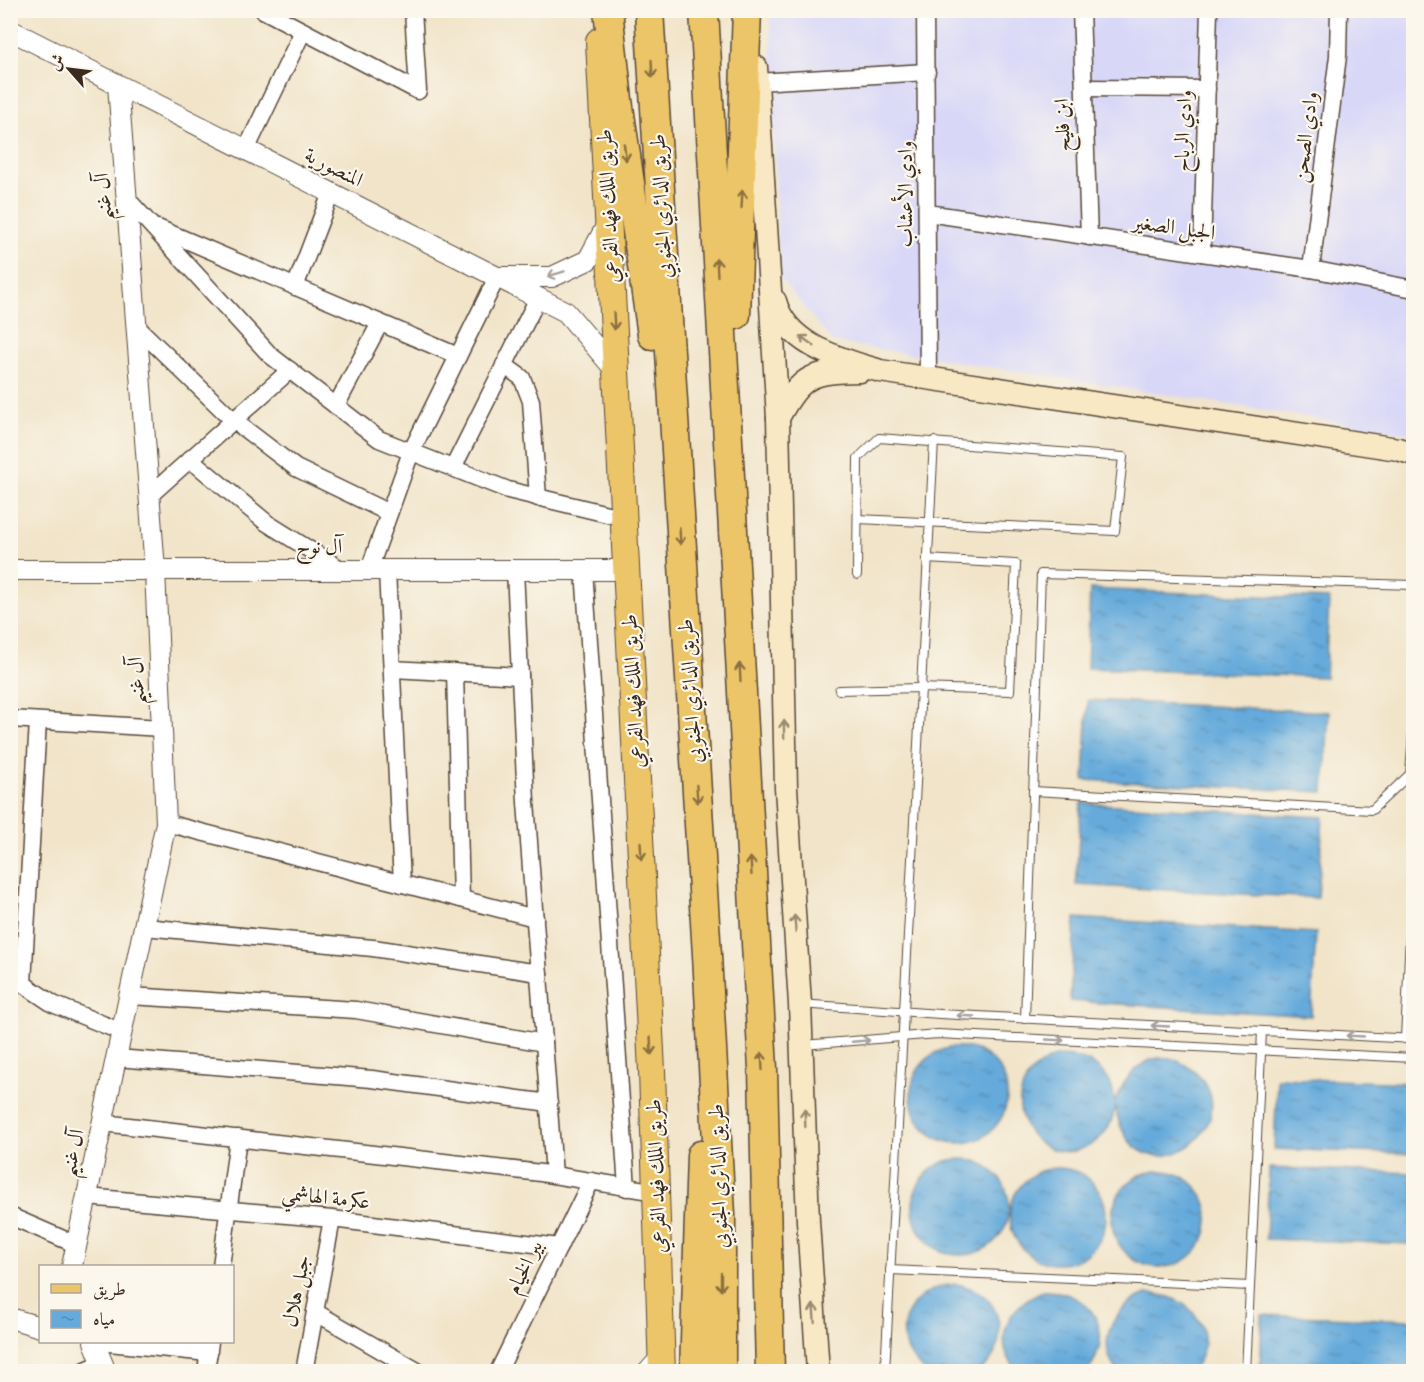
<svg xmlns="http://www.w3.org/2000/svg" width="1424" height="1382" font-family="'EB Garamond',Amiri,serif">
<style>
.built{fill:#d8d7f8}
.water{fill:url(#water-ripples);stroke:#506a7c;stroke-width:1.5}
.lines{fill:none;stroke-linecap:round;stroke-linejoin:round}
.service-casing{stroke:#564638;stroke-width:10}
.minor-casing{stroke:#564638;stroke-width:19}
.tertiary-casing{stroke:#564638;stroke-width:22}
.secondary-casing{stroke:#564638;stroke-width:25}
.primary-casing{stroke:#564638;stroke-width:28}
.motorway-casing{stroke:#564638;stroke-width:31}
.service{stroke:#fff;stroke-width:8}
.minor{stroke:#fff;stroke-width:16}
.tertiary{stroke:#fff;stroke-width:20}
.secondary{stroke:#f8e8c3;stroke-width:22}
.primary{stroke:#edc569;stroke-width:26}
.motorway{stroke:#edc569;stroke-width:28}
.oneway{stroke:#8b7040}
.oneway2{stroke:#a79f9a}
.oneway3{stroke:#9a8970}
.labels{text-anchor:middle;stroke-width:4.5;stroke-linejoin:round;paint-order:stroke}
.street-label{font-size:21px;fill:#3b2a1e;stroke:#fbf7ec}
</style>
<defs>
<pattern id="water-ripples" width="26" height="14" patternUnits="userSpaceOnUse" patternTransform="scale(1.5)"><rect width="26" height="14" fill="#65aadb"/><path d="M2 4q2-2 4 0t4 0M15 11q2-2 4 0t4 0" fill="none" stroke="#548bb1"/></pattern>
</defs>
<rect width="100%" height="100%" fill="#fbf7ec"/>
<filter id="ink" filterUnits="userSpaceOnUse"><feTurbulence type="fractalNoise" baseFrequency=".0167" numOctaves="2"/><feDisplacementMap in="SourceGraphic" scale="12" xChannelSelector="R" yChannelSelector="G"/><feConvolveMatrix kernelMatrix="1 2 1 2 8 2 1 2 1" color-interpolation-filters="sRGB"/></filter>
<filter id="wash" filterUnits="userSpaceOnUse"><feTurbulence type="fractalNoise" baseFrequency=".008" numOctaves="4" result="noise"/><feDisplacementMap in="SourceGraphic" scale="24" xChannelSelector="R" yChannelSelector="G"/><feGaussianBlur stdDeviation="1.35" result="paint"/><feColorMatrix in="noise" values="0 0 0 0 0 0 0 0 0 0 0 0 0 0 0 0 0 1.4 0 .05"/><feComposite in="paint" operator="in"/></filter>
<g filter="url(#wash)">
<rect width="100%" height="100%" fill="#f1e4c9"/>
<polygon class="built" points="770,11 1413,11 1413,434 833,342 779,277"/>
<g class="water">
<polygon points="1090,589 1329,599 1325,677 1087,668"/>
<polygon points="1088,700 1329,712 1324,792 1084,780"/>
<polygon points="1081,803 1323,817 1318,898 1076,885"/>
<polygon points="1075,918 1316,933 1311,1016 1070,1001"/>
<circle cx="959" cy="1095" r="48"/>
<path d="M1057,1056C1089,1055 1112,1071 1115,1103C1125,1073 1153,1043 1187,1066C1265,1119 1135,1215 1115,1106C1113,1122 1105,1136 1092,1144C1033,1179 983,1085 1057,1056Z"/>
<polygon points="1277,1078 1413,1083 1413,1154 1274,1149"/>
<circle cx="961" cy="1207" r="48"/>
<polygon points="1269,1168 1413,1173 1413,1244 1266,1239"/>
<circle cx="1058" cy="1216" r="48"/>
<circle cx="1160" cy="1219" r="48"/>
<path d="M957,1284C967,1287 976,1289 984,1296C1007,1316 1004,1356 978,1371H925C883,1338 908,1286 957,1284Z"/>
<path d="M1043,1291C1090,1289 1119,1333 1087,1371H1018C989,1341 1009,1304 1043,1291Z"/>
<path d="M1146,1294C1190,1292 1223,1333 1192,1371L1118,1372C1093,1342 1115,1306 1146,1294Z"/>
<polygon points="1262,1315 1413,1320 1413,1371 1260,1371"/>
</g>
</g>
<g filter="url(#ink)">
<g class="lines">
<defs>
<g id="service">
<polyline points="857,575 858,458 879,438 1123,457 1115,531 858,519"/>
<polyline points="839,690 919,688 1010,691 1016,564 926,559"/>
<polyline points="1413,778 1410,774 1414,719"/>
<polyline points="1033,791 1372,810 1410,774"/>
<polyline points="800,1004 940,1014 1414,1039"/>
<polyline points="1025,1019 1041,574 1414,585"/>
<polyline points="1405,1039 1414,851"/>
<polyline points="803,1045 938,1034 1414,1058"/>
<polyline points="890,1270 1250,1286"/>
<polyline points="640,1372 656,1354"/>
<polyline points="885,1372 934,441"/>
<polyline points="1246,1372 1262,1031"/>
</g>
<g id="minor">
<polyline points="263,10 418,91 413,10"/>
<polyline points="925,10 928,378"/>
<polyline points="1081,10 1089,237"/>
<polyline points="757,82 927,72"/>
<polyline points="1084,88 1207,89"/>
<polyline points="246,150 303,31"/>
<polyline points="127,199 270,355 379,439 508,490 624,518"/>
<polyline points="927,213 1311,269 1414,289"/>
<polyline points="158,228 458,356"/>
<polyline points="1202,253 1209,10"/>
<polyline points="1311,269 1338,56 1339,10"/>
<polyline points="295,287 331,193"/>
<polyline points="137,327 233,420 296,468 389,513"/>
<polyline points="504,365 522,378 531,401 538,498"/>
<polyline points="336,406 380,323"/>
<polyline points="190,459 267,523 342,570"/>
<polyline points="453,468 538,298"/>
<polyline points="149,496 290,370"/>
<polyline points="369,570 411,452 497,277"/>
<polyline points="387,570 402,884"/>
<polyline points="515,570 526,802 554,1175"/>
<polyline points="584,570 627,1188"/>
<polyline points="392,669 520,676"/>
<polyline points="455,672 461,899"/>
<polyline points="10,719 162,728"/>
<polyline points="166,823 535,918"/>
<polyline points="144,927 373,948 539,973"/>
<polyline points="10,975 53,1004 122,1032"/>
<polyline points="23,983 38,721"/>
<polyline points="130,996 356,1010 544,1043"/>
<polyline points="117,1058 372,1079 549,1103"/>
<polyline points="103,1123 541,1173 657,1192"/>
<polyline points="87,1197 332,1219 559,1247"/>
<polyline points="10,1216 77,1245"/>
<polyline points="221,1266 238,1138"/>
<polyline points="315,1312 419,1372"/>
<polyline points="99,1342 209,1353"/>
<polyline points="81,1372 102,1363"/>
<polyline points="206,1372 210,1342"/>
<polyline points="304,1372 332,1219"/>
<polyline points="498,1372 591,1181"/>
</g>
<g id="tertiary">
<polyline points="10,30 566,312 616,371"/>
<polyline points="500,277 552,277 588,260 609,221"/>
<polyline points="10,570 627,570"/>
<polyline points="72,1266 166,823 155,570 118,85"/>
<polyline points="10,1318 40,1327"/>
<polyline points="94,1342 106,1372"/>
</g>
<g id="secondary">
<polyline points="756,67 778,418 786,788 800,1004 808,1221 818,1372"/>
<path d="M775,301C787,346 841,359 880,371L1398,449L1414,454"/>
<path d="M778,418C802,374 812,372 860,371"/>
</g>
<polyline id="primary" points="599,41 652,1071 662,1372"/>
<g id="motorway">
<polyline points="608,10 618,100 652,335"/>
<polyline points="649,10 707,955 721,1215 721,1372"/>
<polyline points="704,10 763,1069 770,1372"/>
<polyline points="736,315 747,10"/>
<polyline points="694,1372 701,1155"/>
</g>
</defs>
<use href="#service" class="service-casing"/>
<use href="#minor" class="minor-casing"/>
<use href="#tertiary" class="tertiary-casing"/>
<use href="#secondary" class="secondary-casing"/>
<use href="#primary" class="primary-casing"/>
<use href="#motorway" class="motorway-casing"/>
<use href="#service" class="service"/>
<use href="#minor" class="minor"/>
<use href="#tertiary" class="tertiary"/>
<use href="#secondary" class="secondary"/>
<use href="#primary" class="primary"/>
<use href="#motorway" class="motorway"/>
</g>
<defs><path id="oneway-shaft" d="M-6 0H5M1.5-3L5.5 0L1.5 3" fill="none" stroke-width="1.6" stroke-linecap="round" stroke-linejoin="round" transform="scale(1.5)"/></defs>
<g class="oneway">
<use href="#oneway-shaft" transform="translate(652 69) rotate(87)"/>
<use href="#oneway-shaft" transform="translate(625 152) rotate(82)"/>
<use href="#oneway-shaft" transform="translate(742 199) rotate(-87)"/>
<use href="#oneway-shaft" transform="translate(717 267) rotate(-93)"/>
<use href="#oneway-shaft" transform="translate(614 321) rotate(87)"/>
<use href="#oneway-shaft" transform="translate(680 536) rotate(86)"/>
<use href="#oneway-shaft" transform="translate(740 672) rotate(-93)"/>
<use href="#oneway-shaft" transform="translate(697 794) rotate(86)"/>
<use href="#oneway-shaft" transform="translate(641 851) rotate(87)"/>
<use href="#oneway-shaft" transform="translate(751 866) rotate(-93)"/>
<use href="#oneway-shaft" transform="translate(651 1046) rotate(87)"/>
<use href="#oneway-shaft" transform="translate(762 1061) rotate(-93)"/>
<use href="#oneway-shaft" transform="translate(721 1282) rotate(90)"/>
</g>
<g class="oneway2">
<use href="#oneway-shaft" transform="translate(556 274) rotate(163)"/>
<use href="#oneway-shaft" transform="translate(966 1016) rotate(-177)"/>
<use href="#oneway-shaft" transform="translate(1160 1026) rotate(-177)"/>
<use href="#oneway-shaft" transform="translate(1355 1036) rotate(-177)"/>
<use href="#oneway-shaft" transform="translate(1055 1040) rotate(3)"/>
<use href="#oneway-shaft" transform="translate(861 1041) rotate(-5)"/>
</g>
<g class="oneway3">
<use href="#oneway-shaft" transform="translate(807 341) rotate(-144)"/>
<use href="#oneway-shaft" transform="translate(784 729) rotate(-91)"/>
<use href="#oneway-shaft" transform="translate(795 924) rotate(-94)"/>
<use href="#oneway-shaft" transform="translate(805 1118) rotate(-92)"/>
<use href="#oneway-shaft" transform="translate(814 1313) rotate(-94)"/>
</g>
</g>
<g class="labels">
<g class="street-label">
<text transform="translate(1062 125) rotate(-92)" y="7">ابن فليح</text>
<text transform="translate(1183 131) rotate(-88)" y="7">وادي الرباح</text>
<text transform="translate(1305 137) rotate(-83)" y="7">وادي الصحن</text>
<text transform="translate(334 167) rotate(27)" y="7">المنصورية</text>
<text transform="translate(905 194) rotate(-90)" y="7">وادي الأعشاب</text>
<text transform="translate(103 197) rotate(-94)" y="7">آل غنيم</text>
<text transform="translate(608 206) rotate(-93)" y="7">طريق الملك فهد الفرعي</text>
<text transform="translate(661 206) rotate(-93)" y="7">طريق الدائري الجنوبي</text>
<text transform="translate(1174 227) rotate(8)" y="7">الجبل الصغير</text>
<text x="319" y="553">آل نوح</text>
<text transform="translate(136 681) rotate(-93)" y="7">آل غنيم</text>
<text transform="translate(633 691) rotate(-93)" y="7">طريق الملك فهد الفرعي</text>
<text transform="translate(690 691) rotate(-94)" y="7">طريق الدائري الجنوبي</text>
<text transform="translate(72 1153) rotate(-78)" y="7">آل غنيم</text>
<text transform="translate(656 1176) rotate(-92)" y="7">طريق الملك فهد الفرعي</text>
<text transform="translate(718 1176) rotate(-92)" y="7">طريق الدائري الجنوبي</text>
<text transform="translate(326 1197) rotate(6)" y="7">عكرمة الهاشمي</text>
<text transform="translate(524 1267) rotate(-64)" y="7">بير الخيام</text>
<text transform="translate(296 1291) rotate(-79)" y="7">جبل هلال</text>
</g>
</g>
<rect width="1424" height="1382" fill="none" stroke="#fbf7ec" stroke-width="36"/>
<rect x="39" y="1265" width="195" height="78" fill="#fbf7ec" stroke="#aea59a" stroke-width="1.5"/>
<rect x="51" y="1284" width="30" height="9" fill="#edc569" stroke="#aea59a" stroke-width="1.5"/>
<text x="93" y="1295" font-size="18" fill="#3b2a1e">طريق</text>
<rect x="51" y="1310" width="30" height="18" fill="url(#water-ripples)" stroke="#aea59a" stroke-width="1.5"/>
<text x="93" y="1325" font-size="18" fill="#3b2a1e">مياه</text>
<g transform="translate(69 69) rotate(298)" stroke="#fbf7ec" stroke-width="4.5" paint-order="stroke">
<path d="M0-4.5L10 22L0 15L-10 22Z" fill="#3b2a1e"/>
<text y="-9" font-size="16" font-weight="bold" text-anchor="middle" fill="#3b2a1e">ش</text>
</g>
</svg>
